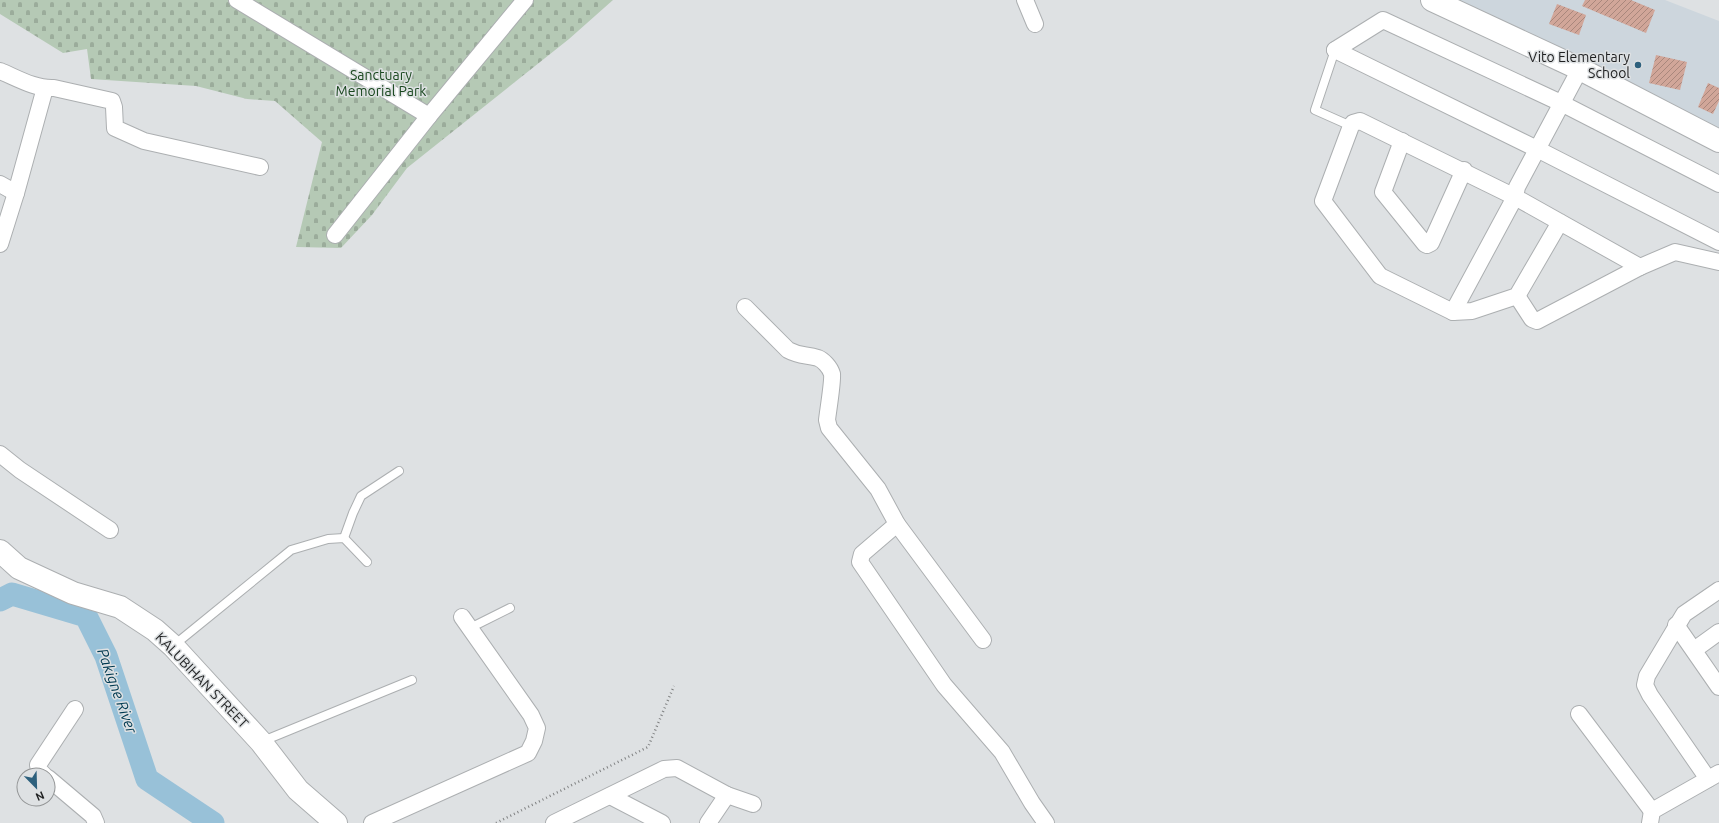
<svg xmlns="http://www.w3.org/2000/svg" width="1719" height="823" font-family="Ubuntu,sans-serif">
<style>
.built{fill:#cdd6dd}
.cemetery{fill:url(#cemetery-stones)}
.lines{fill:none;stroke-linecap:round;stroke-linejoin:round}
.river{stroke:#98c1d8;stroke-width:23}
.building{fill:url(#building-hatch)}
.lane-casing{stroke:#acafb1;stroke-width:10}
.street-casing{stroke:#acafb1;stroke-width:18}
.secondary-casing{stroke:#acafb1;stroke-width:24}
.path{stroke:#808283;stroke-width:2.5;stroke-dasharray:1 3;stroke-linecap:butt}
.lane{stroke:#fff;stroke-width:8}
.street{stroke:#fff;stroke-width:16}
.secondary{stroke:#fff;stroke-width:22}
.poi-dot{fill:#2d607d;stroke:#dee1e3;stroke-width:1.5}
.labels{text-anchor:middle;stroke-width:3;stroke-linejoin:round;paint-order:stroke}
.poi-label{font-size:14px;fill:#1f2021;stroke:#dee1e3;text-anchor:end}
.park-label{font-size:14px;fill:#19471e;stroke:#dee1e3}
.street-label{font-size:14px;fill:#1f2021;stroke:#dee1e3}
.water-label{font-size:15px;font-style:italic;fill:#003a51;stroke:#dee1e3}
</style>
<defs>
<pattern id="cemetery-stones" width="16" height="16" patternUnits="userSpaceOnUse"><rect width="16" height="16" fill="#b5c9b5"/><path d="M2 7V4a2 2 0 0 1 4 0v3zM10 15v-3a2 2 0 0 1 4 0v3z" fill="#9bac9b"/></pattern>
<pattern id="building-hatch" width="6" height="6" patternUnits="userSpaceOnUse"><rect width="6" height="6" fill="#d1a699"/><path d="M-1 1l2-2M0 6l6-6M5 7l2-2" fill="none" stroke="#a9877c"/></pattern>
</defs>
<rect width="100%" height="100%" fill="#dee1e3"/>
<polygon class="built" points="1446,0 1665,0 1719,21 1719,132"/>
<polygon class="cemetery" points="0,0 613,0 569,39 407,168 372,215 341,248 296,247 322,142 275,101 247,99 196,86 91,79 87,49 63,53 0,14"/>
<g class="lines">
<polyline class="river" points="0,600 12,594 86,616 106,656 147,779 213,823"/>
</g>
<g class="building">
<polygon points="1585,0 1631,0 1655,10 1646,33 1582,6"/>
<polygon points="1557,4 1586,15 1579,35 1549,24"/>
<polygon points="1656,55 1687,62 1680,90 1649,83"/>
<polygon points="1708,83 1719,88 1719,101 1713,114 1698,107"/>
</g>
<g class="lines">
<defs>
<g id="lane">
<polyline points="1335,50 1315,110 1351,126"/>
<polyline points="344,538 353,513 361,496 399,471"/>
<polyline points="470,628 510,608"/>
<polyline points="173,646 291,550 328,539 344,538 367,562"/>
<polyline points="263,741 412,680"/>
</g>
<g id="street">
<polyline points="237,0 429,116"/>
<polyline points="1025,0 1035,24"/>
<polyline points="1335,50 1383,20 1561,103 1719,184"/>
<polyline points="1335,50 1537,149 1719,242"/>
<path d="M0,71C17,78 35,89 54,88L112,101L114,107L115,128L144,141L260,167"/>
<polyline points="1402,141 1383,192 1425,244 1427,245 1431,243 1464,170"/>
<polyline points="0,184 16,193"/>
<polyline points="1560,222 1517,296 1472,311 1453,312 1380,276 1323,201 1351,126 1353,123 1360,121 1515,197 1640,267"/>
<polyline points="335,235 429,116 525,0"/>
<polyline points="0,244 16,193 45,88"/>
<polyline points="1517,296 1532,319 1537,321 1640,267 1675,252 1719,262"/>
<path d="M745,307L788,350C801,357 806,354 818,358C823,360 830,367 832,374C833,381 828,411 827,420L829,428L878,489L897,524L983,640"/>
<polyline points="1453,312 1515,197 1517,187 1580,69"/>
<polyline points="0,454 20,470 110,530"/>
<polyline points="897,524 862,554 860,562 944,685 1002,752 1032,803 1046,823"/>
<polyline points="1676,625 1719,687"/>
<polyline points="1694,650 1719,632"/>
<polyline points="1579,714 1652,811"/>
<polyline points="44,775 39,770 38,765 75,709"/>
<polyline points="48,778 93,816 96,823"/>
<polyline points="1708,779 1650,695 1645,685 1647,676 1684,614 1719,590"/>
<polyline points="610,796 662,823"/>
<polyline points="372,823 528,753 534,741 537,728 531,715 462,617"/>
<polyline points="554,823 664,769 677,768 727,795 753,804"/>
<polyline points="708,823 727,795"/>
<polyline points="1650,823 1652,811 1719,773"/>
</g>
<g id="secondary">
<polyline points="1432,0 1580,69 1719,141"/>
<polyline points="0,551 19,568 73,593 120,607 155,630 173,646 261,742 298,790 336,823"/>
</g>
</defs>
<use href="#lane" class="lane-casing"/>
<use href="#street" class="street-casing"/>
<use href="#secondary" class="secondary-casing"/>
<polyline class="path" points="496,823 648,747 674,686"/>
<use href="#lane" class="lane"/>
<use href="#street" class="street"/>
<use href="#secondary" class="secondary"/>
</g>
<circle class="poi-dot" cx="1638" cy="65" r="4"/>
<g class="labels">
<g class="poi-label">
<text x="1630" y="62">Vito Elementary<tspan x="1630" dy="16">School</tspan></text>
</g>
<g class="park-label">
<text x="381" y="80">Sanctuary<tspan x="381" dy="16">Memorial Park</tspan></text>
</g>
<g class="street-label">
<text transform="translate(202 680) rotate(46)" y="5">KALUBIHAN STREET</text>
</g>
<g class="water-label">
<text transform="translate(117 691) rotate(70)" y="5">Pakigne River</text>
</g>
</g>
<g transform="translate(36 787) rotate(157)"><circle r="19" fill="#dee1e3" stroke="#929495"/>
<path d="M0-3L7 15L0 10L-7 15Z" fill="#2d607d"/>
<text y="-6" font-size="11" font-weight="bold" text-anchor="middle" fill="#1f2021">N</text>
</g>
</svg>
